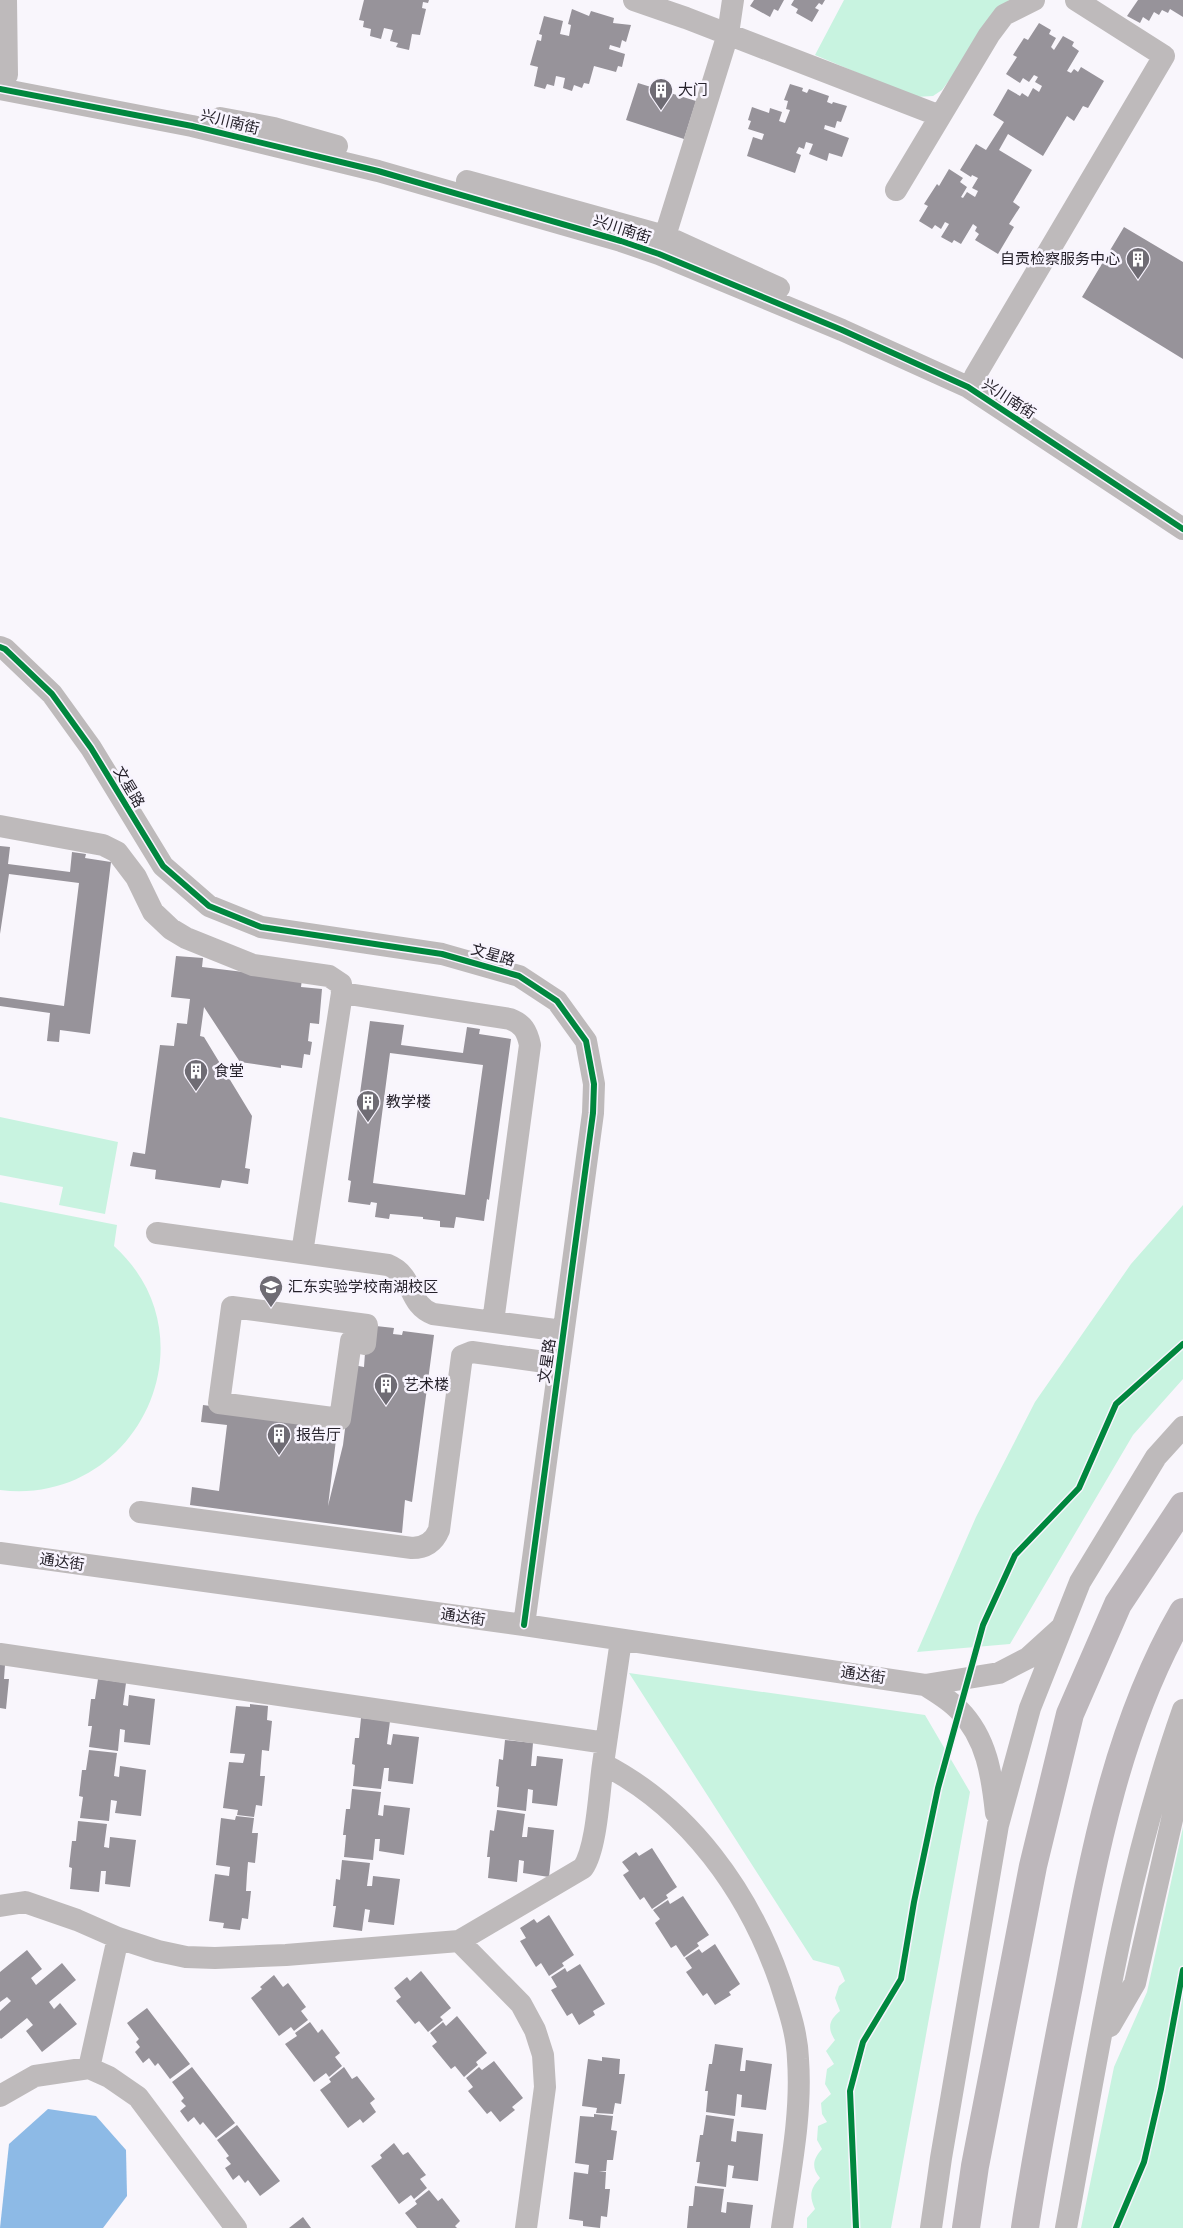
<svg xmlns="http://www.w3.org/2000/svg" width="1183" height="2228" viewBox="0 0 1183 2228" font-family="Poppins,'Noto Sans SC',sans-serif">
<style>
.green{fill:#c8f3e0}
.water{fill:#8dbae6}
.building{fill:#97939a;fill-rule:evenodd}
.lines{fill:none;stroke-linecap:round;stroke-linejoin:round}
.minor{stroke:#bebabb;stroke-width:22}
.highway{stroke:#bdb7bb;stroke-width:28}
.cycleway-casing{stroke:#f8f4fe;stroke-width:9}
.cycleway{stroke:#00873e;stroke-width:6}
.labels{text-anchor:middle;stroke-width:5;stroke-linejoin:round;paint-order:stroke}
.poi-label{font-size:15px;fill:#25212a;stroke:#f8f4fe;text-anchor:start}
.street-label{font-size:15px;fill:#25212a;stroke:#f8f4fe}
</style>
<rect width="100%" height="100%" fill="#f9f6fc"/>
<path class="green" d="M844,0H1009L942,90L933,96L915,97L815,55Z
M0,1117L118,1142L105,1214L59,1205L63,1187L0,1175Z
M0,1202L117,1225L114,1246C217,1339 136,1507 0,1490Z
M1183,1205V1379L1133,1435L1010,1644L917,1652L976,1517L1035,1402L1131,1264Z
M629,1673L925,1715L970,1792L891,2228H807V2218L815,2209C809,2196 810,2189 820,2178C811,2167 813,2159 822,2149L817,2140L818,2126L827,2122L822,2114L821,2103L831,2094L825,2084L827,2069L834,2064L826,2051L835,2040C827,2028 829,2020 840,2011L835,1998L839,1986L845,1981L839,1967L813,1960Z
M1183,1827V2228H1081L1114,2067L1147,1992Z"/>
<path class="water" d="M48,2109L96,2116L126,2150L127,2196L103,2228H0L9,2144Z"/>
<path class="building" d="M364,0H429L428,3L423,2L422,8L426,9L420,35L412,34L409,50L396,47L398,43L390,41L393,30L384,28L381,39L370,36L371,29L363,27L364,21L359,20Z
M754,0H784L778,11L774,9L770,17L750,6Z
M794,0H825L822,5L819,3L815,8L819,10L812,22L796,13L798,9L791,5Z
M1138,0H1183V17L1170,9L1168,13L1162,10L1159,15L1154,12L1149,21L1143,17L1140,23L1127,16Z
M572,9L589,16L591,11L614,18L613,23L631,25L626,42L622,40L620,48L610,45L609,49L625,54L622,67L618,66L616,72L594,66L589,84L584,83L582,88L574,85L572,91L563,88L565,78L556,76L554,86L547,84L545,89L534,86L538,67L530,65L537,40L541,41L542,35L539,34L544,16L563,21L560,34L569,36L571,25L568,24Z
M1039,23L1051,30L1049,34L1056,38L1051,47L1054,50L1063,36L1074,42L1072,46L1079,51L1067,71L1071,73L1074,69L1078,72L1081,67L1104,81L1088,108L1083,106L1074,121L1067,116L1043,156L1008,134L999,150L1032,170L1013,202L1020,207L1009,224L1014,227L998,254L975,240L979,234L975,231L977,227L973,224L961,244L954,240L952,243L941,237L949,224L945,222L941,229L935,225L932,229L919,221L928,206L924,204L937,184L939,186L949,169L963,178L960,182L967,187L961,197L963,198L967,192L975,197L978,191L972,188L978,178L972,175L971,177L960,170L976,144L986,150L1004,122L993,115L1008,89L1020,96L1022,93L1028,97L1033,88L1039,92L1042,86L1035,82L1038,77L1034,75L1029,82L1023,78L1020,83L1006,74L1017,57L1013,55L1024,38L1028,40Z
M638,83L696,101L684,139L626,120Z
M790,84L803,88L802,91L807,93L809,89L829,96L827,102L832,104L833,102L847,106L841,122L837,121L835,128L825,125L824,129L849,138L842,157L829,153L827,161L809,154L813,144L806,142L804,149L799,147L796,153L801,155L795,173L747,156L753,137L762,140L764,134L748,129L751,121L748,120L752,107L769,113L770,108L782,112L779,121L785,123L790,110L786,109L788,101L784,100Z
M1124,227L1183,262V359L1082,297Z
M0,846L10,847L8,864L70,872L72,852L86,854L85,858L111,862L90,1034L60,1030L59,1042L47,1041L50,1013L0,1006V997L64,1006L79,883L9,874L0,934Z
M176,956L203,958L202,967L302,979L301,987L322,989L319,1024L310,1023L308,1041L312,1042L310,1055L304,1054L302,1068L281,1065V1068L240,1062L204,1007L200,1036L204,1037L252,1116L245,1168L250,1169L248,1184L222,1180L220,1188L155,1179L156,1170L130,1166L133,1152L145,1154L160,1045L174,1046L177,1023L187,1024L190,999L171,997Z
M370,1021L404,1025L401,1045L463,1053L467,1027L480,1029L479,1034L511,1039L489,1200L487,1199L484,1221L456,1217L454,1228L440,1227V1221L423,1219V1217L390,1214L389,1219L375,1217L377,1203L371,1202L370,1205L348,1202L351,1181L348,1180ZM390,1053L483,1065L465,1195L373,1183Z
M367,1325L394,1328L393,1334L402,1335L403,1331L434,1335L412,1502L405,1500L402,1533L190,1505L192,1487L219,1491L227,1425L201,1422L203,1405L338,1423L328,1506L343,1445L353,1365L364,1367Z
M0,1664L5,1665L4,1679H9L6,1709L0,1708Z
M98,1679L126,1683L123,1705L128,1706L129,1695L155,1699L150,1745L124,1742L125,1730L120,1729L118,1751L89,1747L92,1726H88L91,1699H95Z
M250,1704L268,1706L267,1720L272,1721L269,1751L262,1750L260,1776H265L262,1806L256,1805L254,1817L237,1815L238,1810L223,1808L229,1762L243,1763L244,1759L245,1754L230,1753L236,1706L250,1707Z
M361,1718L390,1721L387,1744L391,1745L393,1734L419,1737L413,1784L388,1781L389,1768H384L381,1789L353,1786L355,1765L352,1764L355,1738H359Z
M505,1740L533,1743L531,1766H536L537,1756L563,1759L557,1806L532,1803L533,1790L528,1789L526,1811L497,1807L499,1787L496,1786L499,1759L503,1760Z
M89,1750L117,1753L114,1776L119,1777L120,1766L146,1770L141,1816L115,1813L117,1801L111,1800L109,1821L80,1818L83,1797L79,1796L82,1770H86Z
M352,1789L381,1792L378,1815L383,1816L384,1805L410,1808L404,1855L379,1851L380,1839H375L373,1860L344,1857L346,1835H343L346,1809H350Z
M497,1810L525,1814L522,1837H527L528,1827L554,1830L549,1877L523,1873L524,1861L519,1860L517,1882L488,1878L490,1857H487L490,1830L494,1831Z
M236,1816L254,1818L252,1833H258L255,1863L248,1862L247,1874L246,1891H251L248,1919L242,1918L240,1930L223,1928L224,1923L209,1921L215,1874L229,1876L230,1867L216,1865L221,1818L235,1820Z
M78,1821L107,1824L104,1847L109,1848L110,1837L136,1840L130,1887L105,1884L106,1871H101L99,1892L70,1889L72,1868L69,1867L72,1841H76Z
M652,1848L677,1887L666,1895L668,1898L652,1909L644,1897L640,1900L623,1875L629,1871L622,1862L636,1852L639,1856Z
M342,1860L370,1863L367,1886H372L373,1876L400,1879L394,1925L368,1922L370,1910L365,1909L362,1931L333,1927L336,1906H333L336,1879L340,1880Z
M683,1896L709,1935L697,1943L699,1946L684,1957L676,1945L671,1948L655,1923L660,1919L653,1910L668,1900L670,1904Z
M549,1915L574,1955L562,1963L564,1966L549,1976L541,1963L536,1967L520,1941L526,1938L520,1928L534,1919L537,1923Z
M715,1944L740,1984L729,1992L731,1995L715,2005L707,1993L703,1996L686,1972L692,1968L685,1958L699,1949L702,1953Z
M27,1950L42,1969L31,1978L36,1985L62,1963L76,1980L49,2002L54,2009L60,2003L77,2024L42,2052L26,2031L33,2025L27,2018L1,2039L0,2038V2011L11,2001L7,1997L0,2002V1972Z
M580,1964L605,2004L593,2011L595,2015L579,2025L572,2013L567,2016L551,1990L557,1987L551,1977L565,1968L567,1972Z
M421,1971L451,2008L440,2017L443,2020L428,2032L419,2021L415,2024L396,2001L401,1997L394,1988L407,1977L410,1981Z
M274,1975L283,1987L288,1983L306,2007L301,2011L308,2020L294,2031L291,2027L279,2036L251,1998L262,1989L260,1987Z
M147,2008L190,2064L170,2079L158,2063L155,2066L149,2058L143,2063L135,2052L140,2047L136,2042L139,2039L127,2023Z
M457,2016L487,2053L476,2062L478,2065L464,2077L455,2066L451,2069L432,2046L437,2042L430,2033L443,2022L446,2026Z
M310,2022L318,2033L322,2029L340,2053L335,2057L342,2066L329,2077L326,2073L314,2082L285,2044L297,2036L295,2033Z
M715,2044L743,2048L740,2071H745L746,2060L772,2064L766,2110L741,2107L742,2095L737,2094L735,2116L706,2112L708,2091H705L709,2064H712Z
M602,2057L620,2059L619,2074H625L621,2104L615,2103L613,2114L596,2113L597,2108L582,2106L588,2059L602,2061Z
M494,2061L523,2098L512,2107L515,2110L500,2122L491,2111L487,2114L468,2091L473,2087L466,2078L479,2067L482,2070Z
M192,2067L235,2123L216,2138L203,2122L200,2125L194,2117L188,2122L180,2111L186,2106L181,2101L184,2098L172,2082Z
M344,2067L352,2079L357,2076L375,2099L370,2103L376,2112L363,2123L360,2119L348,2128L320,2090L331,2082L329,2079Z
M594,2114L613,2116L611,2130L617,2131L613,2160H607L606,2171H599L606,2172L605,2189H610L607,2217L601,2216L600,2228L583,2226V2221L569,2219L574,2172L588,2174L589,2165L575,2163L580,2116L594,2117Z
M706,2115L734,2119L731,2141L736,2142L737,2131L763,2134L758,2181L732,2178L734,2166L728,2165L726,2187L697,2183L700,2162H696L700,2135H703Z
M237,2125L280,2181L260,2196L248,2180L245,2183L239,2175L233,2180L225,2168L231,2164L226,2158L229,2156L217,2140Z
M394,2143L403,2155L408,2152L426,2175L420,2179L427,2188L414,2199L411,2195L399,2204L371,2166L382,2158L380,2155Z
M695,2186L724,2189L721,2212L726,2213L727,2202L753,2205L750,2228H687L689,2206H693Z
M429,2190L438,2201L442,2198L460,2221L455,2226L457,2228H417L405,2213L417,2204L415,2201Z
M303,2217L311,2228H289Z"/>
<g class="lines">
<path class="minor" d="M6,0L7,75
M634,0L686,18L940,116
M0,89L192,126L378,171L621,241L659,254L842,330L968,387L1183,529
M220,118L274,128L337,146
M467,181L665,236L779,288
M896,190L989,35L1004,15L1034,0
M665,236L728,34L733,0
M975,376L1164,56L1076,0
M0,647L5,649L52,694L91,748L163,866L209,906L261,927L442,954L519,976L557,1001L586,1041L594,1084L593,1113L524,1625
M0,826L103,845L117,852L136,877L153,912L171,929L186,938L253,965L329,976L341,984L342,993L302,1253
M342,993L510,1019C523,1024 527,1031 530,1045L493,1322
M157,1233L388,1265C415,1276 407,1304 433,1314L563,1331
M232,1307L367,1325L365,1344L351,1341L340,1419L219,1403Z
M140,1512L412,1548C425,1548 434,1542 439,1530L462,1356L472,1352L559,1364
M0,1553L524,1625L925,1685
M621,1640L603,1764C689,1808 749,1892 780,1982C788,2007 797,2032 798,2059C802,2115 790,2172 782,2228
M0,1654L606,1743
M996,1813C992,1776 987,1738 959,1710C950,1700 936,1692 925,1685L999,1673L1028,1658L1060,1629
M0,1906L25,1902L77,1920L118,1938L158,1951L186,1957L215,1958L286,1955L459,1941L583,1868C597,1848 599,1791 603,1764
M459,1941L521,2004L535,2030L543,2055L545,2087L526,2228
M1110,2026L1135,1983L1176,1802L1183,1750
M89,2068L118,1938
M0,2096L35,2076L89,2068L109,2077L138,2097L236,2228
M931,2228L941,2158L998,1825L1030,1708L1080,1582L1156,1457L1183,1427
M1066,2228C1098,2054 1124,1877 1183,1710"/>
<path class="highway" d="M966,2228L975,2166L1033,1866L1070,1714L1118,1604L1183,1506
M1025,2228C1037,2147 1053,2067 1069,1986C1093,1858 1117,1726 1183,1612"/>
<g class="cycleway-casing">
<path id="cycleway" d="M0,89L192,126L378,171L621,241L659,254L842,330L968,387L1183,529
M0,647L5,649L52,694L91,748L163,866L209,906L261,927L442,954L519,976L557,1001L586,1041L594,1084L593,1113L524,1625
M856,2228L850,2091L863,2042L901,1979L914,1902L938,1788L983,1625L1015,1555L1079,1488L1116,1404L1183,1344
M1116,2228L1144,2162L1161,2089L1183,1970"/>
</g>
<use href="#cycleway" class="cycleway"/>
</g>
<defs>
<g id="building-pin" transform="scale(1.25)"><path d="M0 17L-7.5 6A9.5 9.5 0 1 1 7.5 6Z" fill="#6f6c74" stroke="#f8f4fe"/><path d="M-4-6H4V6H1V3H-1V6H-4ZM-2.5-4.3h1.7v1.8h-1.7ZM.8-4.3h1.7v1.8H.8ZM-2.5-1h1.7V.8h-1.7ZM.8-1h1.7V.8H.8Z" fill="#fff"/></g>
<g id="school-pin" transform="scale(1.25)"><path d="M0 17L-7.5 6A9.5 9.5 0 1 1 7.5 6Z" fill="#6f6c74" stroke="#f8f4fe"/><path d="M0-5L7-2L0 1L-7-2ZM-4 1L0 2.5L4 1V4Q0 6-4 4Z" fill="#fff"/></g>
</defs>
<g fill-rule="evenodd">
<use href="#building-pin" x="661" y="90"/>
<use href="#building-pin" x="1138" y="259"/>
<use href="#building-pin" x="196" y="1071"/>
<use href="#building-pin" x="368" y="1102"/>
<use href="#school-pin" x="271" y="1287"/>
<use href="#building-pin" x="386" y="1385"/>
<use href="#building-pin" x="279" y="1435"/>
</g>
<g class="labels">
<g class="poi-label">
<text x="678" y="95">大门</text>
<text x="1120" y="264" text-anchor="end">自贡检察服务中心</text>
<text x="214" y="1076">食堂</text>
<text x="386" y="1107">教学楼</text>
<text x="288" y="1292">汇东实验学校南湖校区</text>
<text x="404" y="1390">艺术楼</text>
<text x="296" y="1440">报告厅</text>
</g>
<g class="street-label">
<text transform="translate(230 122) rotate(14)" y="5">兴川南街</text>
<text transform="translate(622 229) rotate(18)" y="5">兴川南街</text>
<text transform="translate(1009 399) rotate(33)" y="5">兴川南街</text>
<text transform="translate(129 787) rotate(59)" y="5">文星路</text>
<text transform="translate(493 955) rotate(16)" y="5">文星路</text>
<text transform="translate(547 1361) rotate(-82)" y="5">文星路</text>
<text transform="translate(62 1562) rotate(8)" y="5">通达街</text>
<text transform="translate(463 1617) rotate(8)" y="5">通达街</text>
<text transform="translate(863 1675) rotate(8)" y="5">通达街</text>
</g>
</g>
</svg>
